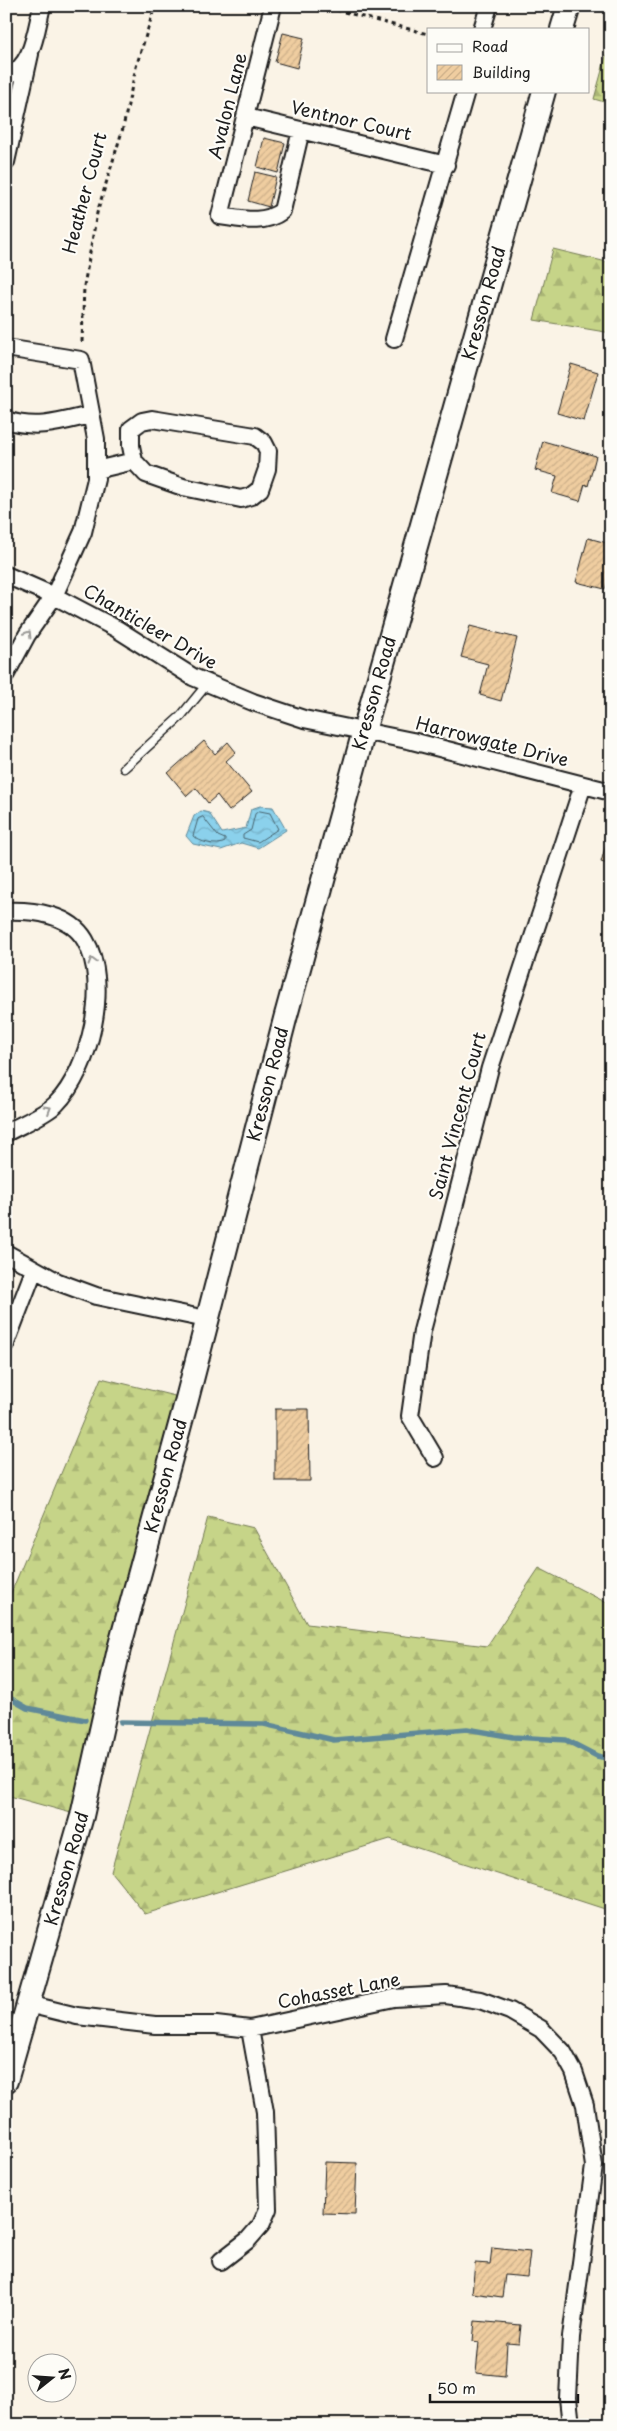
<svg xmlns="http://www.w3.org/2000/svg" width="617" height="2431" viewBox="0 0 617 2431" font-family="'Playpen Sans',sans-serif">
<style>
.forest{fill:url(#forest-firs);stroke:#717852}
.water{fill:url(#water-waves);stroke:#5f8999}
.lines{fill:none;stroke-linecap:round;stroke-linejoin:round}
.shore{stroke:#48646f;stroke-width:1}
.stream{stroke:#5f8999;stroke-width:5.5}
.building{fill:url(#building-hatch);stroke:#1c1c1c}
.lane-casing{stroke:#1c1c1c;stroke-width:11}
.street-casing{stroke:#1c1c1c;stroke-width:20}
.secondary-casing{stroke:#1c1c1c;stroke-width:26}
.path{stroke:#1c1c1c;stroke-width:3;stroke-dasharray:4 4;stroke-linecap:butt}
.lane{stroke:#fdfcf7;stroke-width:8}
.street{stroke:#fdfcf7;stroke-width:16}
.secondary{stroke:#fdfcf7;stroke-width:22}
.oneway{stroke:#989794}
.labels{text-anchor:middle;stroke-width:4.5;stroke-linejoin:round;paint-order:stroke}
.street-label{font-size:18px;fill:#1c1c1c;stroke:#fdfcf7}
</style>
<defs>
<pattern id="forest-firs" width="22" height="20" patternUnits="userSpaceOnUse" patternTransform="scale(1.25)"><rect width="22" height="20" fill="#c6d488"/><path d="M5 1l3.5 6h-7zM16 11l3.5 6h-7z" fill="#aab575"/></pattern>
<pattern id="water-waves" width="16" height="10" patternUnits="userSpaceOnUse" patternTransform="scale(1.25)"><rect width="16" height="10" fill="#8bd1ec"/><path d="M0 5q4-4 8 0t8 0" fill="none" stroke="#77b3ca"/></pattern>
<pattern id="building-hatch" width="6" height="6" patternUnits="userSpaceOnUse" patternTransform="scale(1.25)"><rect width="6" height="6" fill="#efcda0"/><path d="M-1 1l2-2M0 6l6-6M5 7l2-2" fill="none" stroke="#ccaf89"/></pattern>
</defs>
<rect width="100%" height="100%" fill="#faf3e6"/>
<filter id="ink" filterUnits="userSpaceOnUse"><feTurbulence type="fractalNoise" baseFrequency=".02" numOctaves="2"/><feDisplacementMap in="SourceGraphic" scale="10" xChannelSelector="R" yChannelSelector="G"/><feConvolveMatrix kernelMatrix="1 2 1 2 8 2 1 2 1" color-interpolation-filters="sRGB"/></filter>
<g filter="url(#ink)">
<path class="forest" d="M611,38V104L594,99Z
M553,249L611,263V333L534,320Z
M101,1378L187,1399L82,1816L6,1795V1605Z
M208,1517L254,1528L307,1624L487,1646L539,1568L611,1605V1911L390,1839L145,1914L111,1872Z"/>
<path class="water" d="M260,806L273,807L286,830L258,848L241,843L221,850L193,844L186,836L194,816L201,811L209,813L222,833L246,828L251,809Z"/>
<g class="lines">
<path class="shore" d="M260,811L270,813L278,829L258,842L243,838V835L251,830L255,814Z
M203,817L218,836L225,839V842C217,847 199,842 193,836L198,819Z"/>
<path class="stream" d="M6,1696L27,1708L85,1720
M121,1722L264,1724L334,1740L467,1729L513,1737L566,1740L597,1756L611,1759"/>
</g>
<path class="building" d="M283,33L304,38L297,68L275,62Z
M264,138L285,143L278,173L257,167Z
M255,172L276,177L269,207L248,201Z
M571,364L598,372L584,421L557,413Z
M543,441L596,456L588,486L585,484L580,501L552,493L557,476L535,470Z
M588,538L611,544V568L605,589L576,582Z
M470,626L517,638L501,701L480,695L488,664L461,657Z
M204,741L215,754L228,742L236,752L226,761L252,792L229,811L217,795L208,803L196,788L187,796L168,773Z
M608,838L611,839V865L601,862Z
M275,1409H309L310,1481H275Z
M325,2162L357,2163L355,2214L323,2213Z
M492,2248L530,2252L527,2277L505,2275L502,2297L472,2293L475,2263L490,2264Z
M475,2321L521,2325L519,2344L507,2343L505,2376L476,2373L479,2342L473,2341Z"/>
<g class="lines">
<g class="lane-casing">
<path id="lane" d="M124,768L181,716L208,683"/>
</g>
<g class="street-casing">
<path id="street" d="M273,6L220,216C242,219 263,225 282,211L301,130
M482,29L489,6
M6,76C33,69 36,29 42,6
M246,117L446,165
M6,162L30,54
M394,339L466,91
M6,348L81,360L96,439V479L83,532L54,596L27,635L6,674
M152,419L255,436L264,443L268,451L267,469L260,489L251,496L241,499L183,487L146,474L134,461L131,446V429L142,421Z
M6,420C37,430 60,422 90,415
M96,470L134,461
M6,575L54,596L117,629L193,677L253,702L304,719L412,741L611,792
M6,911C33,910 70,914 85,940C111,983 90,1070 56,1104C45,1115 20,1125 6,1133
M6,1253L58,1282L96,1296L206,1319
M6,1343L34,1270
M435,1458L410,1416L422,1331L490,1068L583,785
M28,2004L77,2016L155,2025H216L250,2029L394,1998L446,1995L480,2000L510,2011L541,2029L563,2052L574,2072L585,2105L594,2166L571,2337L568,2398L571,2425
M221,2261L248,2240L261,2225L268,2209L265,2112L250,2029"/>
</g>
<g class="secondary-casing">
<g id="secondary">
<path d="M562,29L569,6"/>
<path id="s1" d="M6,2081L82,1816L119,1649L187,1399L285,1019L364,731L544,91"/>
</g>
</g>
<path class="path" d="M321,6L428,34
M82,342L84,286L97,213L123,128L136,67L155,6"/>
<use href="#lane" class="lane"/>
<use href="#street" class="street"/>
<use href="#secondary" class="secondary"/>
</g>
<defs><path id="oneway-chevron" d="M-2-3.5L2.5 0L-2 3.5" fill="none" stroke-width="1.6" stroke-linecap="round" stroke-linejoin="round" transform="scale(1.25)"/></defs>
<g class="oneway">
<use href="#oneway-chevron" transform="translate(28 634) rotate(-58)"/>
<use href="#oneway-chevron" transform="translate(92 961) rotate(-106)"/>
<use href="#oneway-chevron" transform="translate(48 1109) rotate(-31)"/>
</g>
</g>
<g class="labels">
<g class="street-label">
<text transform="translate(228 106) rotate(-76)" y="6">Avalon Lane</text>
<text transform="translate(351 121) rotate(13)" y="6">Ventnor Court</text>
<text transform="translate(85 193) rotate(-75)" y="6">Heather Court</text>
<text dy="6" stroke="none"><textPath href="#s1" startOffset="1841">Kresson Road</textPath></text>
<text transform="translate(150 627) rotate(30)" y="6">Chanticleer Drive</text>
<text dy="6" stroke="none"><textPath href="#s1" startOffset="1436">Kresson Road</textPath></text>
<text transform="translate(492 742) rotate(14)" y="6">Harrowgate Drive</text>
<text dy="6" stroke="none"><textPath href="#s1" startOffset="1031">Kresson Road</textPath></text>
<text transform="translate(458 1116) rotate(-75)" y="6">Saint Vincent Court</text>
<text dy="6" stroke="none"><textPath href="#s1" startOffset="626">Kresson Road</textPath></text>
<text dy="6" stroke="none"><textPath href="#s1" startOffset="221">Kresson Road</textPath></text>
<text transform="translate(339 1991) rotate(-11)" y="6">Cohasset Lane</text>
</g>
</g>
<rect width="617" height="2431" fill="none" stroke="#fdfcf7" stroke-width="25"/>
<rect x="12" y="12" width="592" height="2406" fill="none" stroke="#1c1c1c" stroke-width="2" filter="url(#ink)"/>
<rect x="427" y="28" width="162" height="65" fill="#fdfcf7" stroke="#a3a29f"/>
<rect x="437" y="44" width="25" height="8" fill="#fdfcf7" stroke="#a3a29f"/>
<text x="472" y="52" font-size="15" fill="#1c1c1c">Road</text>
<rect x="437" y="65" width="25" height="15" fill="url(#building-hatch)" stroke="#a3a29f"/>
<text x="472" y="78" font-size="15" fill="#1c1c1c">Building</text>
<g transform="translate(52 2378) rotate(73)"><circle r="24" fill="#fdfcf7" stroke="#a3a29f"/>
<path d="M0-4L9 19L0 12L-9 19Z" fill="#1c1c1c"/>
<text y="-8" font-size="14" font-weight="bold" text-anchor="middle" fill="#1c1c1c">N</text>
</g>
<path d="M430 2394v8h148v-8" fill="none" stroke="#1c1c1c" stroke-width="2.5"/>
<text x="437" y="2394" font-size="15" fill="#1c1c1c" stroke="#fdfcf7" stroke-width="4" paint-order="stroke">50 m</text>
</svg>
